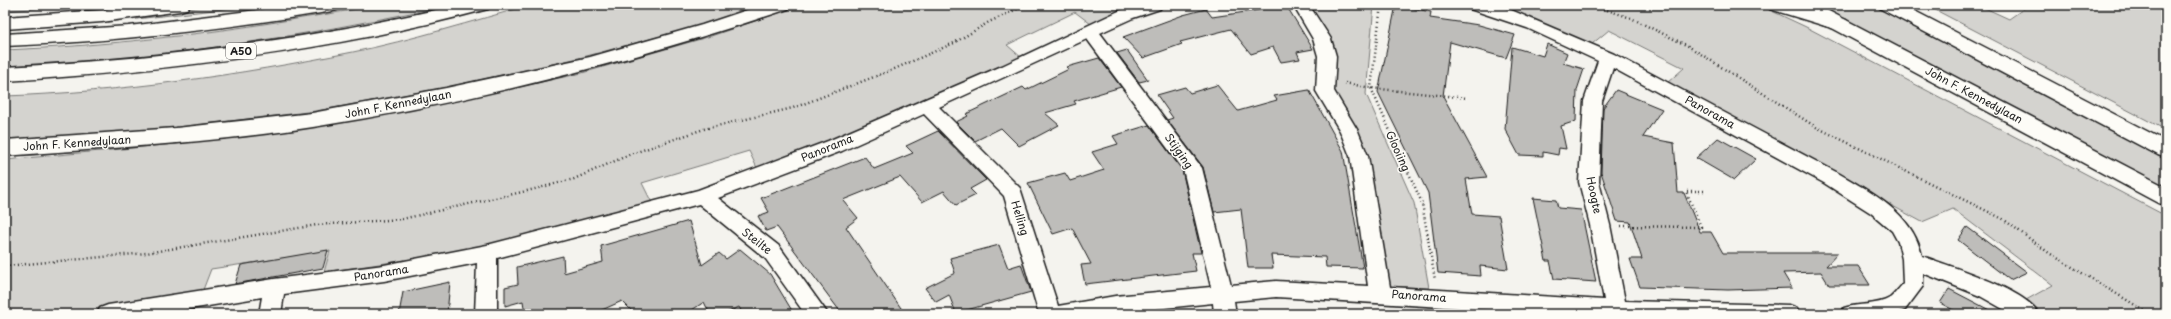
<svg xmlns="http://www.w3.org/2000/svg" width="2171" height="319" viewBox="0 0 2171 319" font-family="'Playpen Sans',sans-serif">
<style>
.green{fill:#d4d3cf;stroke:#787876}
.building{fill:#bebdba;stroke:#1c1c1c}
.lines{fill:none;stroke-linecap:round;stroke-linejoin:round}
.minor-casing{stroke:#1c1c1c;stroke-width:3}
.trunk-casing{stroke:#1c1c1c;stroke-width:3}
.motorway-casing{stroke:#1c1c1c;stroke-width:3}
.path{stroke:#1c1c1c;stroke-width:2.5;stroke-dasharray:1 3;stroke-linecap:butt}
.minor{fill:#fdfcf7;fill-rule:evenodd}
.trunk{fill:#fdfcf7;fill-rule:evenodd}
.motorway{fill:#fdfcf7;fill-rule:evenodd}
.labels{text-anchor:middle;stroke-width:3;stroke-linejoin:round;paint-order:stroke}
.shield{fill:#fdfcf7;stroke:#605f5e;stroke-width:1}
.shield-label{font-size:10px;font-weight:bold;fill:#1c1c1c}
.street-label{font-size:11px;fill:#1c1c1c;stroke:#fdfcf7}
</style>
<rect width="100%" height="100%" fill="#f4f3ee"/>
<filter id="ink" filterUnits="userSpaceOnUse"><feTurbulence type="fractalNoise" baseFrequency=".025" numOctaves="2"/><feDisplacementMap in="SourceGraphic" scale="8" xChannelSelector="R" yChannelSelector="G"/><feConvolveMatrix kernelMatrix="1 2 1 2 8 2 1 2 1" color-interpolation-filters="sRGB"/></filter>
<g filter="url(#ink)">
<path class="green" d="M5,5H84L5,11Z
M208,5H258L136,19Z
M376,5H448C302,37 154,60 5,67V50C99,46 191,36 283,21C314,16 345,12 376,5Z
M531,5H759L706,24L583,57L448,87L316,111L180,127L5,141V96C122,92 238,75 353,52C412,40 472,21 531,5Z
M802,5H1135L1091,24L1075,12L1007,45L1022,58L867,127L757,168L749,151L642,183L652,203L462,252L324,272L330,251L211,269L201,295L72,314H5V160L175,144L313,127L446,103L582,73L711,36Z
M1308,5H1374L1366,94L1414,203L1429,288L1387,286L1368,155L1332,90Z
M1488,5H1759L1806,27L2166,216V314H2044L2026,300L2053,285L1953,209L1922,222L1667,83L1684,68L1609,30L1592,44L1530,18Z
M1813,5H1873L1914,26L2166,160V190Z
M1926,5H1989L1985,8L2009,19L2029,5H2166V130Z"/>
<path class="building" d="M1256,5H1286L1313,49L1297,52L1300,59L1281,62L1273,47L1251,54L1231,29L1180,42L1182,44L1143,58L1123,37L1183,15L1206,9L1212,17L1259,10Z
M1396,5L1431,12L1430,18L1479,25L1515,35L1506,58L1450,42L1443,96L1487,177L1466,179L1472,214L1499,216L1508,269L1480,266L1481,276L1438,273L1428,193L1378,92Z
M1547,44L1567,53L1563,63L1584,69L1577,90L1576,121L1561,126L1566,149L1559,148L1558,155L1543,152V156L1519,155L1505,129L1512,47L1543,56Z
M1127,50L1148,80L1139,82L1117,53Z
M1099,58L1121,87L1074,101L1076,104L1045,113L1059,125L1019,146L1001,128L975,141L956,122L968,116L966,114L1023,87L1026,90L1069,69L1067,67Z
M1217,85L1238,111L1277,100L1274,96L1309,90L1343,151L1363,268L1326,267L1325,257L1271,255L1273,268H1248L1241,209L1214,212L1203,167L1167,120L1173,118L1157,95L1185,87L1190,93Z
M1616,90L1662,109L1643,137L1674,143L1678,193H1684L1700,232H1711L1723,253H1838L1826,266H1858L1870,285H1829L1821,272L1783,273L1792,288L1728,290L1640,287L1630,259H1642L1630,222L1617,221L1601,172L1603,108Z
M1149,125L1182,170L1201,253H1192L1196,271L1085,284L1081,265L1091,264L1072,228L1053,234L1028,183L1065,173L1070,181L1104,170L1092,152L1118,144L1113,136Z
M938,131L986,180L970,189L976,195L956,205L944,191L922,202L900,177L843,200L858,218L846,227L905,314H842L777,227L766,231L758,216L769,212L761,198L865,157L874,169L913,153L906,146Z
M1718,138L1756,159L1734,180L1696,158Z
M1533,198L1556,200L1558,208L1581,210L1596,282L1554,279L1550,261H1546Z
M689,221L702,265L719,253L726,259L740,249L770,274L794,314H743L739,307L724,314H710L704,302L686,314H635L622,301L593,314H525L523,301L505,306V287L518,284L517,267L563,256L564,273L603,262L601,246Z
M1967,227L2027,272L2010,280L1958,240Z
M999,245L1008,268L1021,264L1031,292L956,313L949,295L936,302L925,288L955,273L950,258Z
M328,250L323,268L235,284L241,265Z
M450,282L447,314H399L403,292Z
M1949,289L1997,314H1961L1940,303Z"/>
<g class="lines">
<g class="minor-casing">
<path id="minor" d="M1137,5H1162L1160,9L1133,18L1100,33L1202,168L1231,285L1276,281L1368,286L1350,156L1340,131L1316,91L1318,56L1313,39L1293,5H1309L1331,39L1336,56L1334,91L1358,131L1368,156L1390,287L1604,300L1590,225L1579,182L1584,101L1598,61L1527,28L1470,9L1468,5H1495L1511,10L1614,54L1838,173C1872,193 1913,213 1922,256C1949,266 2026,289 2039,314H2012L1980,296L1923,273V286L1905,310L1892,314H1841L1844,308C1858,303 1877,306 1890,298C1895,294 1899,288 1903,284L1902,259L1898,242L1892,231L1871,213L1824,183L1613,68L1602,101L1599,182L1610,225L1625,301L1789,305L1797,308L1800,314H1558L1276,297L1234,301L1236,314H1214L1213,303L1106,314H1039L1004,196L924,114L842,151L718,198L779,246L828,314H805L765,258L699,204L497,258V314H475L477,263L384,281L284,294L281,314H259L262,297L160,314H97L100,308L108,305L274,279L384,265L487,245L698,190L828,141L1002,66L1121,10ZM1087,39L1183,169L1211,287L1115,296L1058,306L1020,188L939,107Z"/>
</g>
<g class="trunk-casing">
<path id="trunk" d="M762,5H791L788,9C633,61 474,102 313,127C212,143 107,148 5,156V140L176,128L312,113L446,88L590,57L702,25Z
M1767,5H1798L1846,20L2166,187V205L2158,203L1832,28L1770,9Z
M1878,5H1903L2166,141V158L2158,155L1881,9Z"/>
</g>
<g class="motorway-casing">
<path id="motorway" d="M138,5H190L187,9L180,11L102,22L5,29V17L102,10Z
M296,5H343L340,9L333,11C224,29 115,42 5,46V34L129,26Z
M457,5H491L488,9C331,51 167,71 5,81V67C157,59 309,40 457,5Z
M1792,5H1817L1846,20L1849,24L1846,28C1829,33 1810,17 1795,9Z"/>
</g>
<path class="path" d="M1381,5L1371,88L1422,203L1435,280
M1592,5L1631,18L1688,46L1816,127L2003,219L2049,253L2150,314
M1345,83L1371,88L1467,98
M1621,226L1701,227L1686,191H1706
M5,266L146,253L317,225L402,219L531,190L574,179L631,154L704,129L793,108L892,70L954,43L989,22L1026,5"/>
<use href="#minor" class="minor"/>
<use href="#trunk" class="trunk"/>
<use href="#motorway" class="motorway"/>
</g>
</g>
<g class="labels">
<rect class="shield" x="226" y="43" width="30" height="16" rx="3"/>
<g class="shield-label">
<text x="241" y="55">A50</text>
</g>
<g class="street-label">
<text transform="translate(1974 95) rotate(28)" y="4">John F. Kennedylaan</text>
<text transform="translate(398 104) rotate(-11)" y="4">John F. Kennedylaan</text>
<text transform="translate(1710 112) rotate(29)" y="4">Panorama</text>
<text transform="translate(77 143) rotate(-4)" y="4">John F. Kennedylaan</text>
<text transform="translate(827 148) rotate(-22)" y="4">Panorama</text>
<text transform="translate(1179 151) rotate(55)" y="4">Stijging</text>
<text transform="translate(1398 151) rotate(66)" y="4">Glooiing</text>
<text transform="translate(1594 195) rotate(78)" y="4">Hoogte</text>
<text transform="translate(1020 218) rotate(73)" y="4">Helling</text>
<text transform="translate(757 241) rotate(38)" y="4">Steilte</text>
<text transform="translate(381 273) rotate(-9)" y="4">Panorama</text>
<text transform="translate(1419 296) rotate(4)" y="4">Panorama</text>
</g>
</g>
<rect width="2171" height="319" fill="none" stroke="#fdfcf7" stroke-width="20"/>
<rect x="10" y="10" width="2151" height="299" fill="none" stroke="#1c1c1c" stroke-width="1.5" filter="url(#ink)"/>
</svg>
